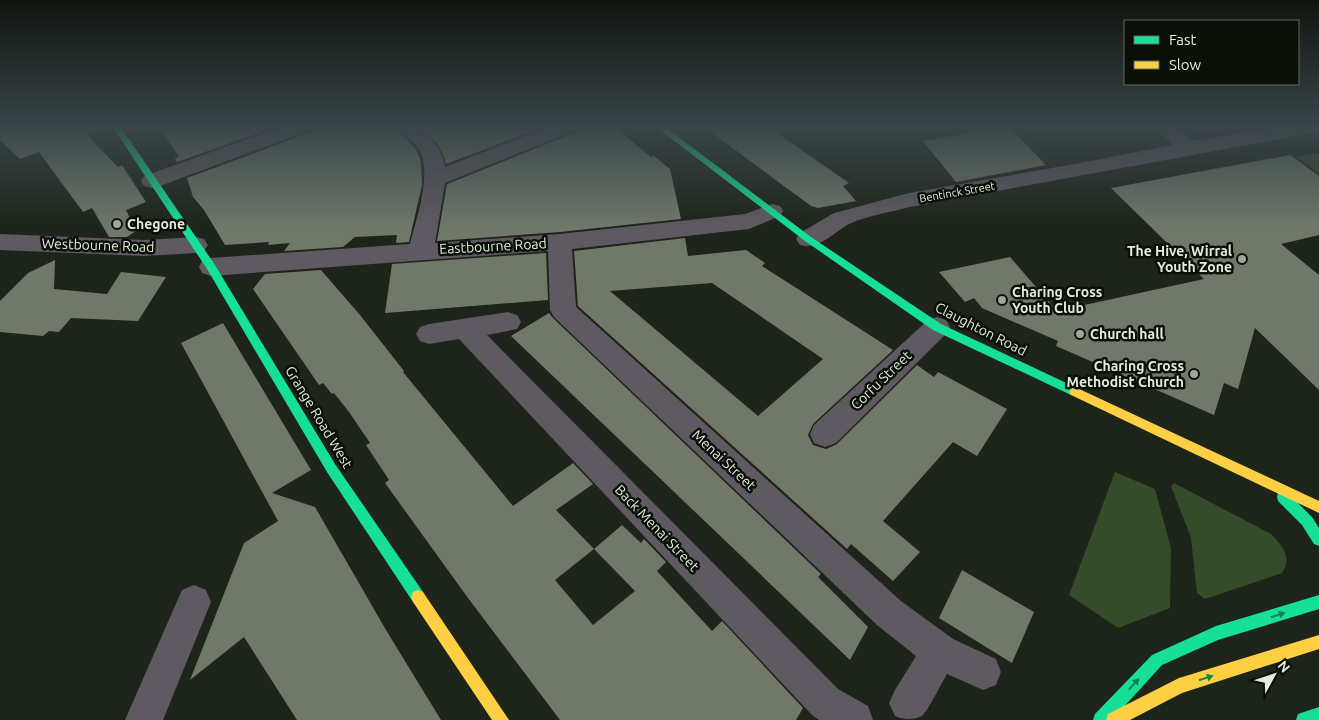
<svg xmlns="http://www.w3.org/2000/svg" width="1319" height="720" viewBox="0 0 1319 720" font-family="Ubuntu,sans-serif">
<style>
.green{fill:#364b29}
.building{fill:#70786a;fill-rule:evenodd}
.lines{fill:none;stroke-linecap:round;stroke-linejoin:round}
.street{fill:#5f5961;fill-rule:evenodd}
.fast{fill:#16e098;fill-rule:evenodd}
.slow{fill:#ffcf43;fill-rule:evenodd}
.oneway{fill:#118257}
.poi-dot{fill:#9ea699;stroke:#0a1007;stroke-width:2}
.labels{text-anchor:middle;stroke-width:5;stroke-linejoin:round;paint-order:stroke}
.far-street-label{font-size:11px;fill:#e3ecde;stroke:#0a1007}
.poi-label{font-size:14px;font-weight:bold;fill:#e3ecde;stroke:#0a1007;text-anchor:start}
.street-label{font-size:14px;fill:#e3ecde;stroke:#0a1007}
</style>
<rect width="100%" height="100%" fill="#1d2419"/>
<path class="green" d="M1319,153V174L1297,157Z
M1115,472L1155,489L1171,548L1170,608L1118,628L1069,595Z
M1174,483L1271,534C1282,545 1293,558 1282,573L1205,599L1197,593L1191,538L1171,486Z"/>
<path class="building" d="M0,126H101L102,128L86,134L118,167L122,165L146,202L126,210L136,231L127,237H109L92,208L83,212L39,152L20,159L0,140Z
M159,126H278L177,162L175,158L179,157Z
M315,126H393L416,149L421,162L422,185L409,242L396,243L397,235L355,237L343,247L284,251L290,243L268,245L269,242L225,245L204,210L193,197L187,178L311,132Z
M420,126H546L446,164L443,154L437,143Z
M581,126H613L651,157L654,156L670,169L681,219L560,232L437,241L447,184L577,132Z
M703,126H767L849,183L843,186L856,201L818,208L811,206Z
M962,126H1008L1046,165L956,182L923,141L969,133Z
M1290,155L1319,176V235L1281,244L1319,275V390L1255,328L1238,389L1224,383L1214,415L1056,346L1058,341L982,308L974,298L965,302L939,272L1010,257L1057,311L1204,279L1111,188Z
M685,238L688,256L746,250L765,263L762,266L893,350L813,424L808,435L813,445L826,449L837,444L917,365L934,377L938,372L1007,409L977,456L953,442L883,521L920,552L893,581L851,544L847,549L578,306L574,251ZM712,283L823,359L758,416L610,291Z
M546,253L548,300L385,313L392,264Z
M55,260L54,289L107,294L121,272L166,277L138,321L71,318L59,332L49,331L43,336L0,332V301L28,273Z
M321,270L360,315L404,371L403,372L513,506L573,463L593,484L556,510L594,549L622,525L641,543L644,539L666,562L657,571L712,631L722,621L803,708L796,720H560L468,598L385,483L389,480L366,445L370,443L349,412L334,393L332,394L323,383L319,385L253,289L265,274ZM594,549L635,591L593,625L555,580Z
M549,313L553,318L821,574L818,577L868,627L850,660L511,336Z
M223,323L311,470L272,493L315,507L386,630L441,720H297L244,637L190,680L244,543L278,521L181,343Z
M962,570L1034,612L1012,663L939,618Z"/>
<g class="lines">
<path class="street" d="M284,126H313L310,130L160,186L152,188L144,186L141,181L144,176Z
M395,126H417C431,137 443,149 445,167L551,126H579L576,130L445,183L435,243L560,234L745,214L772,204L780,206L783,211L780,216L749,229L572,249L576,307L901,601L953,639L996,659L1001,672L996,685L983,690L947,674C941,684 929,709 922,716C914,720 903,720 895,716L889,703L895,690L916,656L877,625L554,317L550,310L548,251L211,276L202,273L199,267L202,261L211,258L410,244C416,219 432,176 420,151C414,141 401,135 395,126Z
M1153,126H1176L1194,141L1283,126H1319V132L910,207C891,212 865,216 849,224C833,233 819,250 800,245L796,239L800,233L834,213L909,193L1075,164L1173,145Z
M0,234L144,240L196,237L204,239L208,245L204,251L196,253L144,256L0,250Z
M508,312L517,315L521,322L517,329L487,335L838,689L868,706L873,720H819L812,715L459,339L429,344L420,341L416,334L420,327L429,324Z
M937,317L946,320L950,327L946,334L836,443L825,447L814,443L810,434L814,425L928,320Z
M194,585L206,590L211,602L163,720H125L182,590Z"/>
<path class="fast" d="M112,126H120L215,265L335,464L423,592L425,597L423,602L418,604L413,602L327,472L207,269Z
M655,126H664L811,237L941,324L1079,389L1081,392L1079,395H1071L933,330L805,241Z
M1283,491L1288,493L1312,517L1319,528V546L1314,544L1302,525L1278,501L1277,497L1278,493Z
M1319,595V609L1218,640L1162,665L1112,720H1093L1095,714L1152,655L1216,626Z
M1319,707V720H1296L1298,714Z"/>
<path class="slow" d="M1075,387L1319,501V513L1071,395L1069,392L1071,389Z
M418,590L423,592L509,720H492L413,602L411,597L413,592Z
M1319,635V649L1182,693L1130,720H1106L1108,714L1179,678Z"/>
</g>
<defs><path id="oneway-solid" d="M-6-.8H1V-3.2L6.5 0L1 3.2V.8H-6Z" transform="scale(1.25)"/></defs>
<g class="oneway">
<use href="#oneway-solid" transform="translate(1278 615) rotate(-17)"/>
<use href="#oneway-solid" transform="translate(1206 678) rotate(-18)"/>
<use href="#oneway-solid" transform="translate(1134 684) rotate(-47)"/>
</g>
<linearGradient id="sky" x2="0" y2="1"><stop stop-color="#10140e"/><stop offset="0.56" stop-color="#3a4549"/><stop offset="1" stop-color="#3a4549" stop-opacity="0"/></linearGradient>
<rect width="1319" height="227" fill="url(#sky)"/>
<g class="poi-dot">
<circle cx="117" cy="224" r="5"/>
<circle cx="1242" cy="259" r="5"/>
<circle cx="1002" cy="300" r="5"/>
<circle cx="1080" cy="334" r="5"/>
<circle cx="1194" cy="374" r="5"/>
</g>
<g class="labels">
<g class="far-street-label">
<text transform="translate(957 192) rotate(-10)" y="4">Bentinck Street</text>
</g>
<g class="poi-label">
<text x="127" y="229">Chegone</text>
<text x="1232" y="256" text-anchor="end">The Hive, Wirral<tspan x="1232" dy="16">Youth Zone</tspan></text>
<text x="1012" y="297">Charing Cross<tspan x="1012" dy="16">Youth Club</tspan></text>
<text x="1090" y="339">Church hall</text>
<text x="1184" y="371" text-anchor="end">Charing Cross<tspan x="1184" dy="16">Methodist Church</tspan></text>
</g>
<g class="street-label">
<text transform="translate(98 245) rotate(2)" y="5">Westbourne Road</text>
<text transform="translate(493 246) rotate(-3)" y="5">Eastbourne Road</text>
<text transform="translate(981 329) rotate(27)" y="5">Claughton Road</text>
<text transform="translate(881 380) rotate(-44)" y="5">Corfu Street</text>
<text transform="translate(319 417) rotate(59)" y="5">Grange Road West</text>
<text transform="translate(724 460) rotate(43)" y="5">Menai Street</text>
<text transform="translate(657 528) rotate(46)" y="5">Back Menai Street</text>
</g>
</g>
<rect x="1124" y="20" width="175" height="65" fill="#0a1007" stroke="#61685d"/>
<rect x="1134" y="36" width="25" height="8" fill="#16e098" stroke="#61685d"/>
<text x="1169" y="45" font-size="15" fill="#e3ecde">Fast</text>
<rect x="1134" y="61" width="25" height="8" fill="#ffcf43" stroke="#61685d"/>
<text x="1169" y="70" font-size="15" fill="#e3ecde">Slow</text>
<g transform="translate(1274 675) rotate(50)" stroke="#0a1007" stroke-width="4" paint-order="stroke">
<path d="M0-4L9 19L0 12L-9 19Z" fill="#e3ecde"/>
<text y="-8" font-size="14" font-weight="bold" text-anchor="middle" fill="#e3ecde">N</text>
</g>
</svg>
